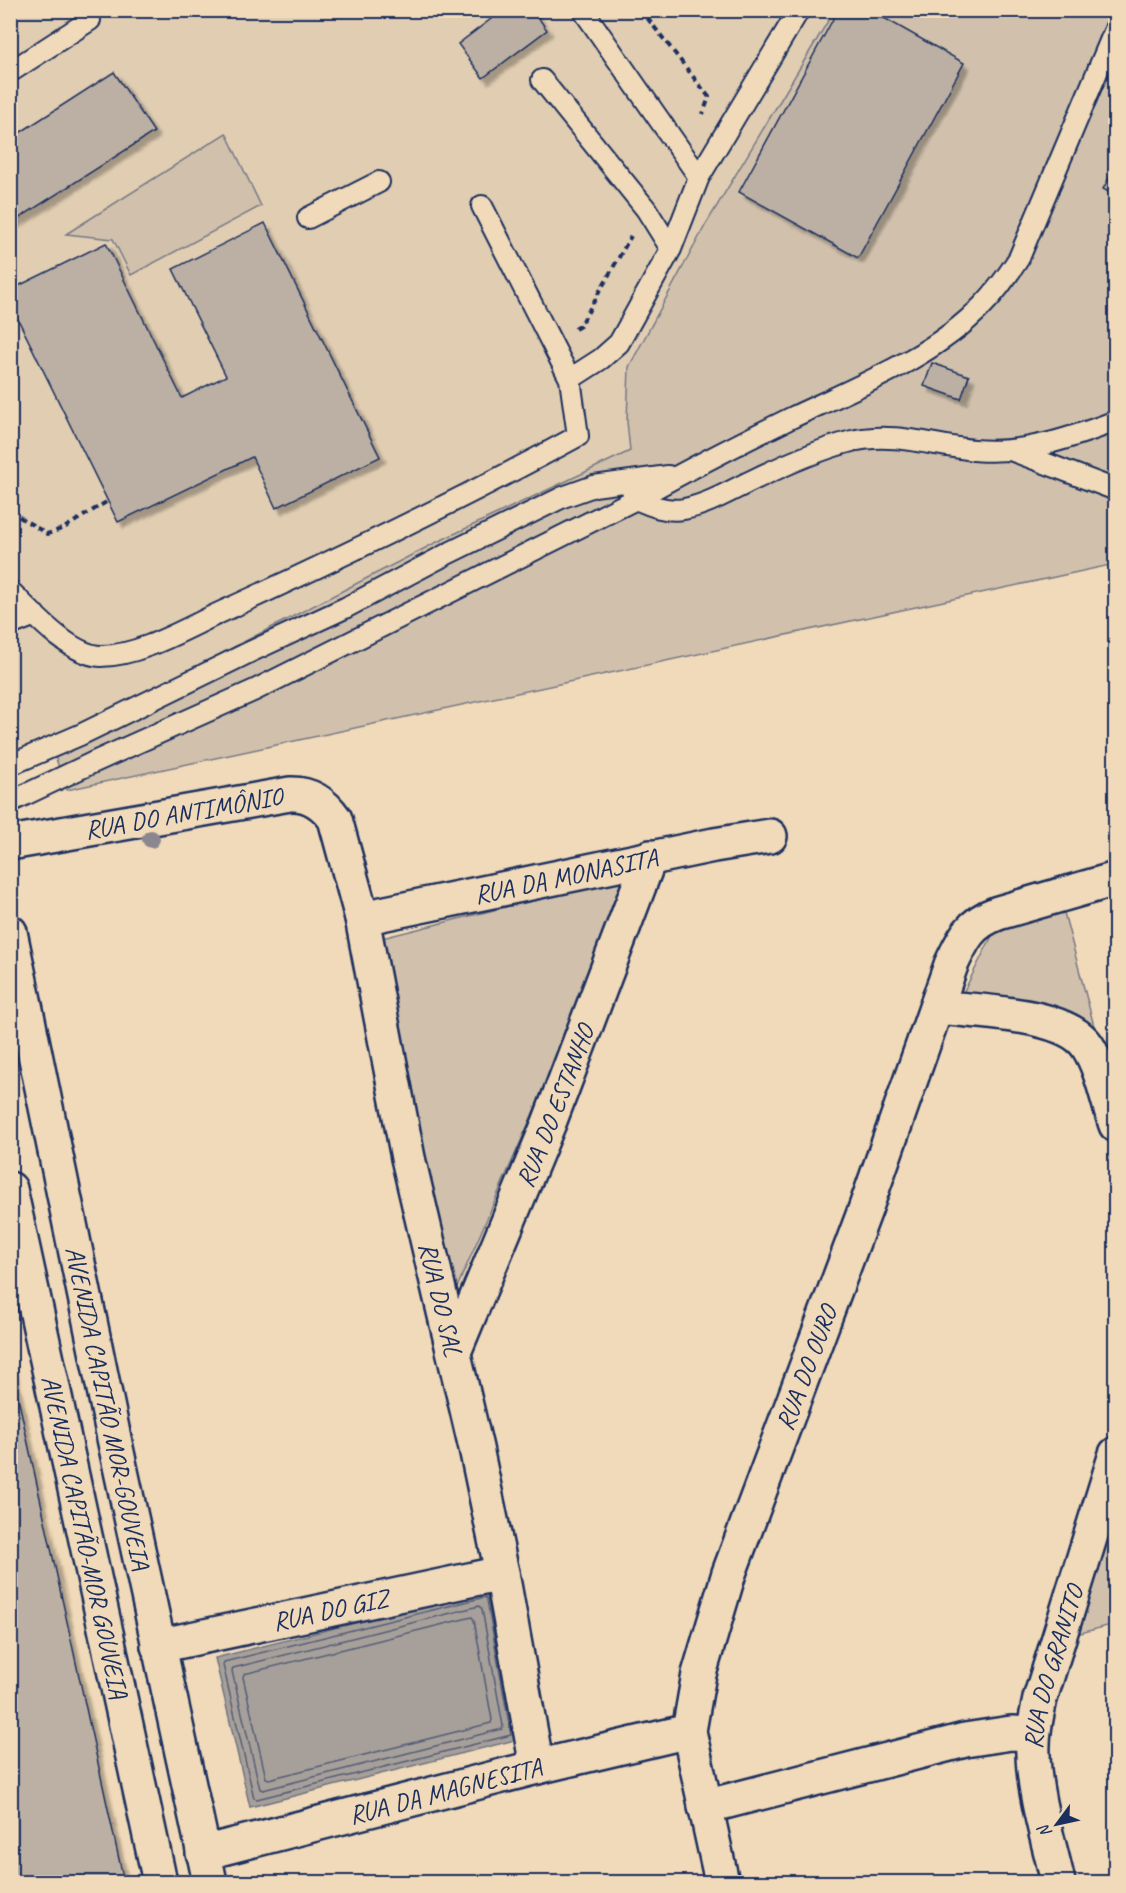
<svg xmlns="http://www.w3.org/2000/svg" width="1126" height="1893" viewBox="0 0 1126 1893" font-family="Caveat,sans-serif">
<style>
.built{fill:#e0cdb2}
.green{fill:#d1c1ac;stroke:#767885;stroke-width:1.5}
.water{fill:#a7a09a;stroke:#6f7382;stroke-width:1.5}
.lines{fill:none;stroke-linecap:round;stroke-linejoin:round}
.shore{stroke:#535c76;stroke-width:1.5}
.building{fill:#bbb0a3;stroke:#1b2f5e;stroke-width:1.5;filter:url(#shadow)}
.lane-casing{stroke:#1b2f5e;stroke-width:24}
.street-casing{stroke:#1b2f5e;stroke-width:38}
.secondary-casing{stroke:#1b2f5e;stroke-width:38}
.path{stroke:#1b2f5e;stroke-width:4;stroke-dasharray:6 4.5;stroke-linecap:butt}
.lane{stroke:#f0dab9;stroke-width:20}
.street{stroke:#f0dab9;stroke-width:33}
.secondary{stroke:#f0dab9;stroke-width:33}
.tree{fill:#8a888e}
.labels{text-anchor:middle;stroke-width:6;stroke-linejoin:round;paint-order:stroke}
.street-label{font-size:26px;fill:#1b2f5e;stroke:#f0dab9}
</style>
<defs>
<filter id="shadow"><feDropShadow dx="5.5" dy="5.5" stdDeviation="1.5" flood-color="#0004"/></filter>
</defs>
<rect width="100%" height="100%" fill="#f0dab9"/>
<filter id="ink" filterUnits="userSpaceOnUse"><feTurbulence type="fractalNoise" baseFrequency=".0167" numOctaves="2"/><feDisplacementMap in="SourceGraphic" scale="12" xChannelSelector="R" yChannelSelector="G"/><feConvolveMatrix kernelMatrix="1 2 1 2 8 2 1 2 1" color-interpolation-filters="sRGB"/></filter>
<g filter="url(#ink)">
<path class="built" d="M10,11H834L706,224L627,421L630,451L435,543L36,748H24L10,737Z"/>
<path class="green" d="M834,11H1115V564L67,790L50,742L435,543L630,451L627,421L629,367L706,224Z
M226,133L261,206L131,275L113,239L66,234Z
M637,874L449,1306L374,940Z
M1062,905L1094,1026L962,995L996,928Z
M1115,1499V1624L1073,1635Z"/>
<path class="water" d="M492,1589L519,1739L250,1807L215,1658Z"/>
<g class="lines">
<path class="shore" d="M485,1597L487,1600L511,1735L257,1799L254,1798L223,1665L224,1662Z
M479,1606L482,1609L503,1726L502,1729L263,1790L260,1789L232,1671L233,1668Z
M472,1617L474,1620L492,1720L491,1723L269,1779L266,1778L243,1677L244,1674Z"/>
</g>
<path class="building" d="M503,10H533L547,30L483,78L458,44Z
M838,10H870L964,63L858,258L739,192Z
M114,72L154,132L10,224V139Z
M1116,165V196L1103,189Z
M265,223L380,457L276,508L252,457L118,522L10,303V290L106,243L182,398L226,376L173,269Z
M932,363L969,376L961,399L924,386Z
M10,1361L124,1882H10Z"/>
<g class="lines">
<g class="lane-casing">
<path id="lane" d="M583,10L699,177
M10,72L90,20
M542,80L646,209L671,249
M308,218L379,182
M570,379L601,359L619,343L671,249L699,177L799,10
M1013,451L1116,490
M632,490L636,499C651,506 667,512 684,509C707,505 730,491 751,481C784,465 817,450 852,441C892,431 935,446 974,450C1022,455 1071,438 1116,421
M10,591C32,612 69,655 101,656C142,656 191,625 228,609C346,555 464,498 578,436L570,379L482,206
M10,625L35,615
M10,765L80,735L252,651L345,608L449,553L563,497L594,486L668,476
M10,802L92,763L255,690L636,499C687,470 738,444 791,418C854,388 934,357 983,305C997,291 1008,275 1019,258L1116,27"/>
</g>
<g class="street-casing">
<g id="street">
<path id="s1" d="M10,843L290,794C309,793 324,803 335,819L362,918L408,1158L476,1448L502,1573L537,1767"/>
<path id="s2" d="M362,918L714,845L770,836"/>
<path d="M937,1007C975,1012 1066,1012 1088,1047C1102,1069 1107,1100 1116,1125"/>
<path id="s3" d="M454,1352L549,1123L650,857"/>
<path id="s4" d="M158,1646L502,1573"/>
<path d="M705,1807L965,1740L1011,1733L1033,1734"/>
<path id="s5" d="M203,1853L537,1767L689,1731"/>
<path id="s6" d="M722,1882L689,1731L699,1674L729,1573L865,1210L951,965C963,939 970,923 998,913L1116,879"/>
<path id="s7" d="M1058,1882C1049,1842 1034,1796 1033,1754C1032,1736 1036,1718 1040,1699L1116,1454"/>
</g>
</g>
<g class="secondary-casing">
<g id="secondary">
<path id="s8" d="M10,932L115,1443L210,1882"/>
<path id="s9" d="M10,1189L160,1882"/>
</g>
</g>
<path class="path" d="M641,10L709,97L703,114
M575,329L580,326L631,236
M10,511L47,534L64,528L108,501"/>
<use href="#lane" class="lane"/>
<use href="#street" class="street"/>
<use href="#secondary" class="secondary"/>
</g>
<circle class="tree" cx="151" cy="839" r="9"/>
</g>
<g class="labels">
<g class="street-label">
<text dy="9" stroke="none"><textPath href="#s1" startOffset="176">RUA DO ANTIMÔNIO</textPath></text>
<text dy="9" stroke="none"><textPath href="#s2" startOffset="208">RUA DA MONASITA</textPath></text>
<text dy="9" stroke="none"><textPath href="#s3" startOffset="266">RUA DO ESTANHO</textPath></text>
<text dy="9" stroke="none"><textPath href="#s1" startOffset="830">RUA DO SAL</textPath></text>
<text dy="9" stroke="none"><textPath href="#s6" startOffset="537">RUA DO OURO</textPath></text>
<text dy="9" stroke="none"><textPath href="#s8" startOffset="486">AVENIDA CAPITÃO MOR-GOUVEIA</textPath></text>
<text dy="9" stroke="none"><textPath href="#s9" startOffset="356">AVENIDA CAPITÃO-MOR GOUVEIA</textPath></text>
<text dy="9" stroke="none"><textPath href="#s4" startOffset="176">RUA DO GIZ</textPath></text>
<text dy="9" stroke="none"><textPath href="#s7" startOffset="220">RUA DO GRANITO</textPath></text>
<text dy="9" stroke="none"><textPath href="#s5" startOffset="250">RUA DA MAGNESITA</textPath></text>
</g>
</g>
<rect width="1126" height="1893" fill="none" stroke="#f0dab9" stroke-width="36"/>
<rect x="18" y="18" width="1090" height="1857" fill="none" stroke="#1b2f5e" stroke-width="2" filter="url(#ink)"/>
<g transform="translate(1057 1824) rotate(237)" stroke="#f0dab9" stroke-width="4.5" paint-order="stroke">
<path d="M0-4.5L10 22L0 15L-10 22Z" fill="#1b2f5e"/>
<text y="-9" font-size="16" font-weight="bold" text-anchor="middle" fill="#1b2f5e">N</text>
</g>
</svg>
